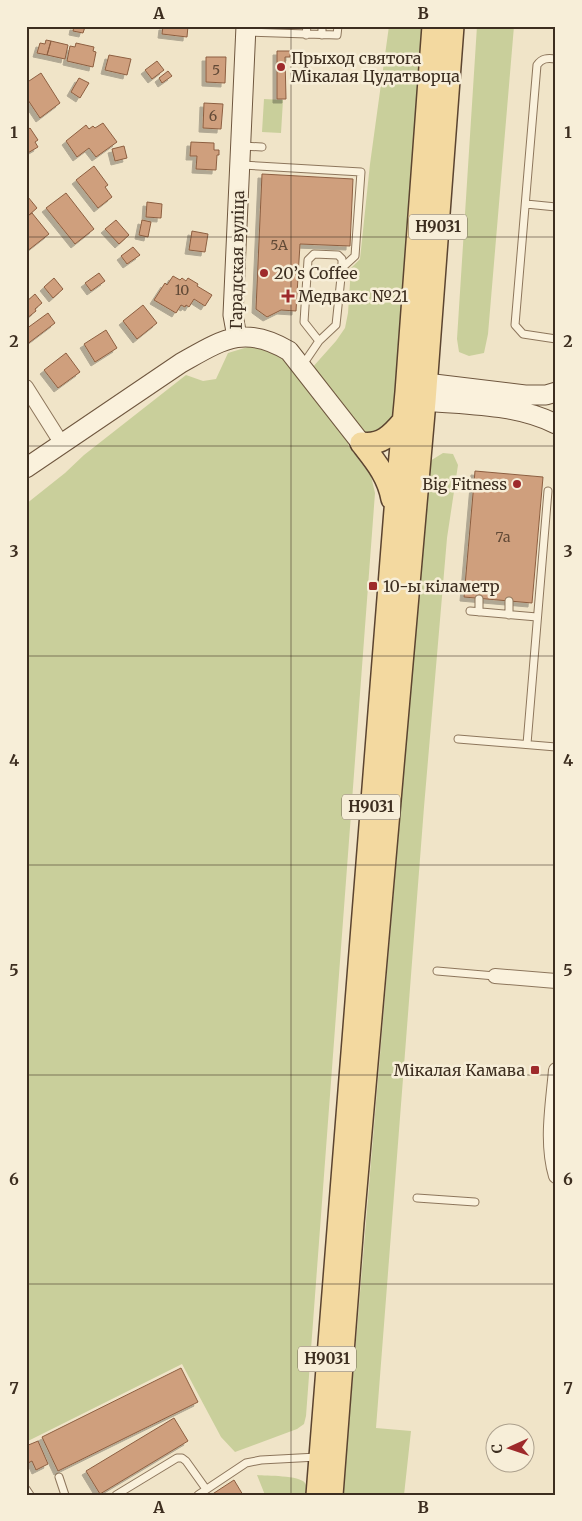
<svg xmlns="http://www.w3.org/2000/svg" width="582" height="1521" viewBox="0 0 582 1521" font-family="Merriweather,serif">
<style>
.green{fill:#c9cf9b}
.building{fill:#cf9f7d;stroke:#8d5f41;filter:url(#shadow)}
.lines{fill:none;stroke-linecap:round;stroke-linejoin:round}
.lane-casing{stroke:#8d765c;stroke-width:9}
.street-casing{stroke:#8d765c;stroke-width:16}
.secondary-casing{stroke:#6f573f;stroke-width:21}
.primary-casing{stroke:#5b4430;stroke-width:24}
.lane{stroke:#faf1dc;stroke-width:7}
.street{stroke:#faf1dc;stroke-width:14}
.secondary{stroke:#faf1dc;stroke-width:19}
.primary{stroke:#f3d9a0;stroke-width:21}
.grid{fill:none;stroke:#3d2e20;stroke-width:1;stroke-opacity:0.55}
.poi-dot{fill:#9e2a2b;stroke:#f7eed8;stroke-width:2}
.labels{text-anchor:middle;stroke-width:5;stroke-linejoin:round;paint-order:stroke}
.number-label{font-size:14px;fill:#624a37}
.shield{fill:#f7eed8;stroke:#756857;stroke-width:1}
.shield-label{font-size:15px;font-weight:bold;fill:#3d2e20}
.poi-label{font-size:16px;fill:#3d2e20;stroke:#f7eed8;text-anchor:start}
.street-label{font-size:16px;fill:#3d2e20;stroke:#f7eed8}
.neatline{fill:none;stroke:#3d2e20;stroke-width:2}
.grid-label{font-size:16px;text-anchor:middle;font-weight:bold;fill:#3d2e20}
</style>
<defs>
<filter id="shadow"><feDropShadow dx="-4" dy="4" stdDeviation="0" flood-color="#0004"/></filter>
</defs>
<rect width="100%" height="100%" fill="#f0e4c8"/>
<path class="green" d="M389,26H423L394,427L372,434L361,432L348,445L371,476L375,493L306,1416L304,1424L297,1429L235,1452L221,1437L182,1364L26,1442V504L65,473L84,455L186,375L203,381L216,379L228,353L251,346L280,353L303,378L336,341L345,328L348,313L351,268L360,259L370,164Z
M477,26H514L488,334L484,353L469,356L459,352L457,339Z
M264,99L283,100L281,133L262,132Z
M443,453L453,454L458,465L447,538L424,807L376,1428L411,1431L404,1495H343L430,461Z
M257,1475C266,1476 300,1475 305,1483C307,1486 307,1491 306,1495H265Z"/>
<path class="building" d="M74,26L85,27L83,33L73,31Z
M163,26H188L187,37L162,34Z
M46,40L51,41L47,55L37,53L40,43L45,44Z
M51,41L68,45L65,59L47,55Z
M76,43L94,47L93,51L96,52L93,67L67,61L70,46L75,47Z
M277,51H290V57H285L286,99H277Z
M109,55L131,59L127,75L105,70Z
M206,57H226L225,83L206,82Z
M157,61L164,70L152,79L145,70Z
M168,71L172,76L162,83L159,78Z
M41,73L60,103L40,118L26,97V83Z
M79,78L89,83L80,98L71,92Z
M204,103L223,104L221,129L203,128Z
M103,123L117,142L96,157L89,148L77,157L66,141L86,125L89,129L93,126L95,128Z
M30,128L38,140L35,142L38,147L26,154V131Z
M191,142L214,143V150H219V155H217L216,170L196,169L197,156H190Z
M124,146L127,158L115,161L112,149Z
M94,166L108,185L105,187L112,197L98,208L76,180Z
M262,174L353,179L350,246L300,244L296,311L281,310L267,317L256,309Z
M66,193L94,229L75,244L46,208Z
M28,197L37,208L29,215L26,211V198Z
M147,202L162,204L161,218L146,217Z
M32,213L49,234L26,252V217Z
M116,220L129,235L119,244L105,229Z
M142,220L151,222L148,237L139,235Z
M192,231L208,234L205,252L189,250Z
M133,247L140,255L127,264L121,256Z
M99,273L105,281L91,291L85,283Z
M173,276L180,280L182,278L186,281L188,278L198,284L197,286L212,295L205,306L194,299L189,307L186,305L185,307L181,305L176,313L154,300L165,283L167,285Z
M54,278L63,289L53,298L44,287Z
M35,294L42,303L35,309L36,311L26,319V302Z
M143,305L157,323L137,339L123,321Z
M48,313L55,323L26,345V329Z
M106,330L117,348L95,362L84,344Z
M66,353L80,372L58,388L44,370Z
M475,471L543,477L532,603L464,597Z
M181,1368L198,1402L58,1471L42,1437Z
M174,1418L188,1441L100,1494L86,1471Z
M38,1441L48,1464L36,1470L32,1461L26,1464V1446Z
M234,1480L243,1495H211Z"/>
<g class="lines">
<g class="lane-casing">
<path id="lane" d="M246,32L337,35L338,26
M306,35L307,26
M322,35V26
M556,59C547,58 542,58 537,65L515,325L523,334L556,339
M242,146L262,147
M242,165L361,172L355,256L342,268
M526,204L556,207
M302,366L319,341L336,325L342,268V259L338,255L314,254L308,260L304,322L319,341
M470,611L537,617
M479,612V599
M509,615V601
M458,739L556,747
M527,744L548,491
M437,971L495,976
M417,1198L475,1202
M59,1477L65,1495
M26,1489L30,1495
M116,1495L177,1458H182L186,1461L206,1489
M198,1495L246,1463L261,1460L317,1457"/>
</g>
<g class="street-casing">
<path id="street" d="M26,387L62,444
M495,976L556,981
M556,1070C553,1105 546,1142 556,1176"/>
</g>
<g class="secondary-casing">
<path id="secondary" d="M237,337L233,315L246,26
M414,388L426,383L525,395H546L556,392
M411,395L425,401C469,405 516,404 556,424
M26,468L181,363C222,340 244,324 289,351L361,443"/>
</g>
<g class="primary-casing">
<path id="primary" d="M361,443C375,461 388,476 392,499
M361,443C381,446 391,435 403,421
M317,1495L395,510L406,392L433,26
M332,1495L353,1223L425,401L453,26"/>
</g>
<use href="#lane" class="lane"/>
<use href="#street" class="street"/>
<use href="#secondary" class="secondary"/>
<use href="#primary" class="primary"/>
</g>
<path class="grid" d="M291,26V1495M26,237H556M26,446H556M26,656H556M26,865H556M26,1075H556M26,1284H556"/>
<g class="poi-dot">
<circle cx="281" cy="67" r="5"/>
<circle cx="264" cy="273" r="5"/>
<path d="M285.5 288.5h5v5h5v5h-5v5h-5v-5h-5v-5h5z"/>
<circle cx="517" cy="484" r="5"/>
<rect x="368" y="581" width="10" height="10" rx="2.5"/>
<rect x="530" y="1065" width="10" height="10" rx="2.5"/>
</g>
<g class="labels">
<g class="number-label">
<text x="216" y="75">5</text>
<text x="213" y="121">6</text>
<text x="279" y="250">5А</text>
<text x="182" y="295">10</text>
<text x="503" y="542">7а</text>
</g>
<g class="shield">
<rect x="409" y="214.5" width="58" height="25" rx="4"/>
<rect x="342" y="794.5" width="58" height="25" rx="4"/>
<rect x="298" y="1346.5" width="58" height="25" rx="4"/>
</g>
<g class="shield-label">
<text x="438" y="232">Н9031</text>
<text x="371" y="812">Н9031</text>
<text x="327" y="1364">Н9031</text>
</g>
<g class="poi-label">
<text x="291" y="64">Прыход святога<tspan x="291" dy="18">Мікалая Цудатворца</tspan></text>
<text x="274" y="279">20’s Coffee</text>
<text x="298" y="302">Медвакс №21</text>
<text x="507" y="490" text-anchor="end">Big Fitness</text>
<text x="383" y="592">10-ы кіламетр</text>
<text x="525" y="1076" text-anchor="end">Мікалая Камава</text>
</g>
<g class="street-label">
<text transform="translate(237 260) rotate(-89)" y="6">Гарадская вуліца</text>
</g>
</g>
<rect width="582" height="1521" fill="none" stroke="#f7eed8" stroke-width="55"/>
<g transform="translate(510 1448) rotate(267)"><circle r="24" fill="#f7eed8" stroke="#ada18e"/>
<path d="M0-4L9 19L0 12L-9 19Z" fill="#9e2a2b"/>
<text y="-8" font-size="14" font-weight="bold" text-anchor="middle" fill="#3d2e20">С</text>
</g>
<rect x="28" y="28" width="526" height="1466" class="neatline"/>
<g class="grid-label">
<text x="159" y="19">A</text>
<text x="423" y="19">B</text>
<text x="14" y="138">1</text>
<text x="568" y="138">1</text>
<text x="14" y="347">2</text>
<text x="568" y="347">2</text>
<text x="14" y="557">3</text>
<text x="568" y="557">3</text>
<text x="14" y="766">4</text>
<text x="568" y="766">4</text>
<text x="14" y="976">5</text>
<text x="568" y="976">5</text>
<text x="14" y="1185">6</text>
<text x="568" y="1185">6</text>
<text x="14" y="1394">7</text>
<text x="568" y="1394">7</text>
<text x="159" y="1513">A</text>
<text x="423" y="1513">B</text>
</g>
</svg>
